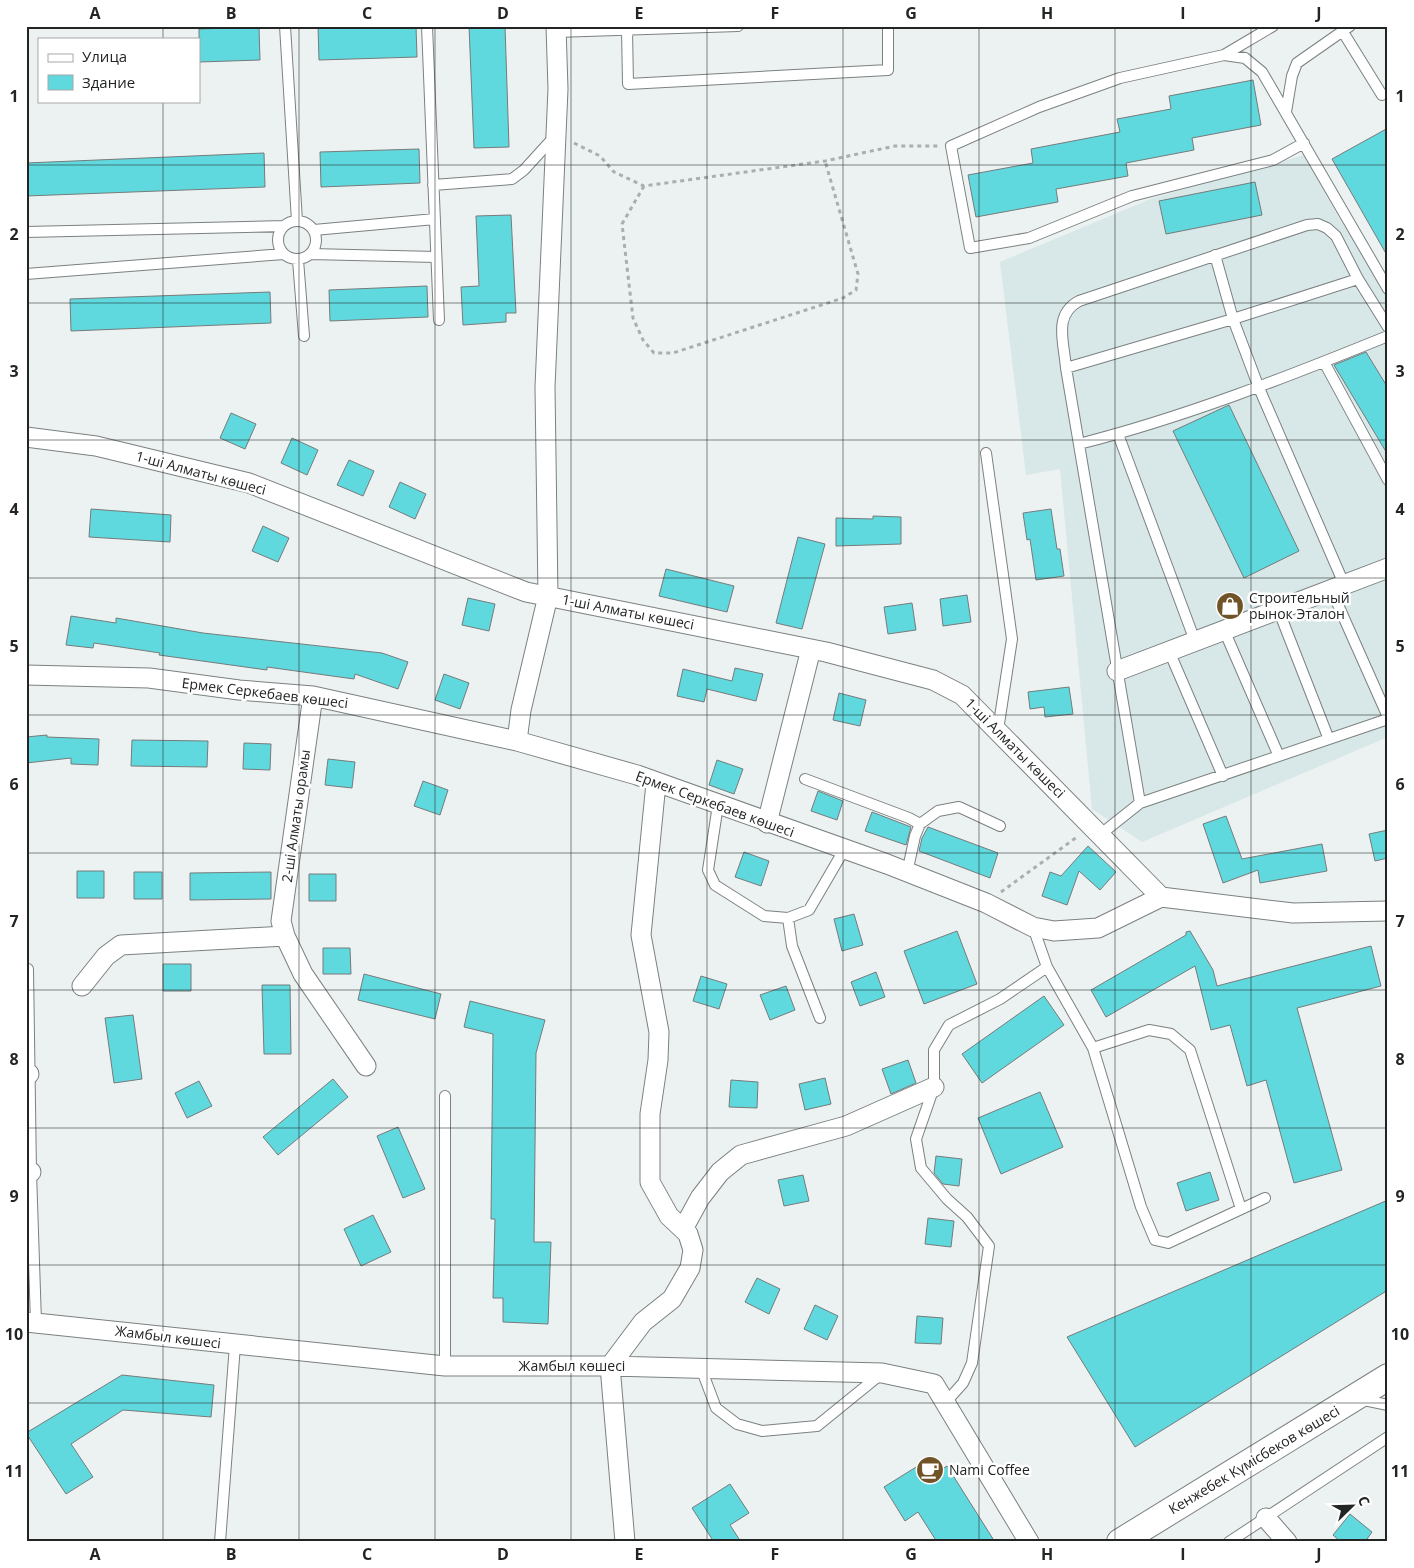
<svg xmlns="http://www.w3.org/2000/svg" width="1414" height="1568" viewBox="0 0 1414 1568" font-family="'Open Sans',sans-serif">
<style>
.built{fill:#d8e7e7}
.building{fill:#5fd9de;stroke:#767b7b}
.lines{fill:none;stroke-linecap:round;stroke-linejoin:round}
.lane-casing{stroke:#7b8080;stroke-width:12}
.street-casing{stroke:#7b8080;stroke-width:21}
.secondary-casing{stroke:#7b8080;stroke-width:28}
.path{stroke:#aaaeae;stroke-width:3;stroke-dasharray:4 4;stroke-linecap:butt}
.lane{stroke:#fff;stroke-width:10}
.street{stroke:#fff;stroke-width:19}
.secondary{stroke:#fff;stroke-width:26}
.grid{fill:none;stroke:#232525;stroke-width:1;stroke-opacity:0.55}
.labels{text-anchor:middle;stroke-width:5;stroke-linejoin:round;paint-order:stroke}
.street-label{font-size:14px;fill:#232525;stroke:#fff}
.poi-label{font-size:14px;fill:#232525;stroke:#fff;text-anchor:start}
.neatline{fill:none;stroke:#232525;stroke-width:2}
.grid-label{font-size:16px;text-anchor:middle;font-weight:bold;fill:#232525}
</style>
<rect width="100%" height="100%" fill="#ecf1f1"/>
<path class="built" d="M1304,155L1339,218L1388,294V737L1142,842L1092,809L1060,469L1026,475L1000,262L1153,198Z"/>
<path class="building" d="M318,26H416L417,57L319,60Z
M469,26H505L509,147L474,148Z
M259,27L260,60L199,62V29Z
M1253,80L1261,125L1192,138L1194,150L1126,163L1128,176L1056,189L1058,202L976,217L968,175L1033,163L1031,149L1120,132L1117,119L1171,109L1169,96Z
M1388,128V257L1332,159Z
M419,149L420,183L321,187L320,152Z
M264,153L265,187L26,196V163Z
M1255,182L1262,215L1166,234L1159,201Z
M511,215L516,313H506V322L463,325L461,287L479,286L476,216Z
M427,286L428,317L330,321L329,290Z
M270,292L271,323L71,331L70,299Z
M1366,352L1388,388V455L1334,365Z
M1229,405L1299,551L1244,578L1173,431Z
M231,413L256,424L245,449L220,438Z
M292,438L318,450L307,475L281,463Z
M349,460L374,471L363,496L337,485Z
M400,482L426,494L415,519L389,507Z
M91,509L171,515L170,542L89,537Z
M1051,509L1057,549H1060L1064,576L1036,580L1030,539L1027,540L1023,513Z
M873,516L901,517V544L836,546V518L873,519Z
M263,526L289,538L278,562L252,551Z
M798,537L825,544L802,629L776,623Z
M666,569L734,586L727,612L659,596Z
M967,595L971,622L943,626L940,599Z
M468,598L495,604L489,631L462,625Z
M912,603L916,630L888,634L884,607Z
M71,616L116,623V618L203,633L382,653L408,662L398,689L355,674L354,679L267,667V670L159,655L160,653L94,643L93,648L66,645Z
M735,668L763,674L756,701L707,689L704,702L677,696L683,669L732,681Z
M444,674L469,683L460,709L435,700Z
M1069,687L1073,714L1045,717L1044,707L1030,709L1028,692Z
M839,693L866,700L860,726L833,720Z
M47,735V737L99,739L98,765L71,764V758L26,763V737Z
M132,740L208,741L207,767L131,766Z
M244,743L271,744L270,770L243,769Z
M328,759L355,762L352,788L325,785Z
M717,760L743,769L734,794L709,785Z
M423,781L448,790L440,815L414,806Z
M818,791L843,801L837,820L811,811Z
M872,812L911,827L906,845L865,831Z
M1226,816L1242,859L1322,844L1327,871L1260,883L1258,870L1223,883L1203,824Z
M928,827L998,853L990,878L919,851L922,838Z
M1388,830V858L1375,861L1369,834Z
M1088,846L1116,872L1100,890L1079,871L1067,905L1042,896L1050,872L1061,876Z
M744,852L769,861L761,886L735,877Z
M77,871H104V898H77Z
M134,872H162V899H134Z
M271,872V899L190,900V873Z
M309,874H336V901H309Z
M854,914L863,945L842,951L834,919Z
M957,931L977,984L924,1004L904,951Z
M1190,931L1213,970L1217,986L1371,946L1381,986L1297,1008L1342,1170L1294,1183L1266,1080L1247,1086L1230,1025L1211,1030L1195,966L1106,1017L1091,990L1186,935V932Z
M323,948H350L351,974H323Z
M163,964H191V991H163Z
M876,972L885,997L860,1006L851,982Z
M364,974L441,994L435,1019L358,1000Z
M701,976L727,984L719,1009L693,1001Z
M262,985H290L291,1054H264Z
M786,986L795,1010L770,1020L760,995Z
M1044,996L1064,1025L982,1083L962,1054Z
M470,1001L545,1020L536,1053L534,1242H551L548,1324L503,1322V1298H493L495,1219H491L493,1034L464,1027Z
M133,1015L142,1079L114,1083L105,1018Z
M908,1060L916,1083L891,1094L882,1069Z
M825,1078L831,1104L805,1110L799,1084Z
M333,1079L348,1097L278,1155L263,1137Z
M731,1080L758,1082L757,1108L729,1107Z
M199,1081L212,1106L187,1118L175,1093Z
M1040,1092L1063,1147L1001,1174L978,1118Z
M398,1127L425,1189L403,1198L377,1136Z
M936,1156L962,1159L959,1186L943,1184L934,1173Z
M1210,1172L1219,1200L1186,1211L1177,1183Z
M803,1175L809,1201L784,1206L778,1180Z
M1388,1200V1290L1135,1447L1067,1337Z
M373,1215L391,1252L361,1266L344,1229Z
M928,1218L954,1221L951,1247L925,1244Z
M757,1278L780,1289L769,1314L745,1302Z
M815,1305L838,1316L827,1340L804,1329Z
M917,1316L943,1318L941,1344L915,1343Z
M122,1375L214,1385L211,1417L123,1410L71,1444L93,1477L66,1494L26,1433Z
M929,1459L937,1472L947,1466L995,1542H937L918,1512L905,1521L884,1487Z
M730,1484L749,1513L730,1525L741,1542H714L692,1508Z
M1350,1514L1372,1532L1365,1542H1341L1333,1535Z"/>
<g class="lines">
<g class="lane-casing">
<path id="lane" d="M285,26L297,221
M427,26L439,320
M627,30L628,84L888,70V26
M556,32L738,26
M1343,32L1382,95
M1224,55L1273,26
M1286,112L1292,76L1297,63L1350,26
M1304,143L1273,160L1132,196L1029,238L970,248L951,146L1039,107L1120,78L1224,55L1245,58L1262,72L1388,289
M433,185L512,179L524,170L554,137
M278 240a19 19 0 1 1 38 0a19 19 0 1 1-38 0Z
M314,230L435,219
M26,232L284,226
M311,254L436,257
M1215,255L1233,319L1259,388L1344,584
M298,260L304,336
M26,274L284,254
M1324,362L1388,480
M1066,368L1233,319L1358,279
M1118,434L1195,641
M1079,444C1185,417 1287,377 1388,336
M986,453L1012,639L998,730
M1331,589L1388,717
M1278,609L1328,737
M1224,630L1278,754
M1169,651L1223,776
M805,779L909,818L920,824
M1140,803L1066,368C1064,342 1053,315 1079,301L1307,225L1318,224L1327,228L1336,236L1358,279L1388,327
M718,805L708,870L715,885L764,916L788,918L809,910L844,850
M1101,834L1140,803L1388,719
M907,873L915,836L920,824L938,811L959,807L1000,826
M788,918L792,946L820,1018
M1033,927L1047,967L1093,1048L1141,1207L1155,1240L1168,1243L1265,1198
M26,969H28L31,1172L36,1322
M1093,1048L1149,1030L1171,1034L1190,1050L1241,1209
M445,1096V1366
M701,1368L716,1408L737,1424L762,1431L817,1426L881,1374
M1359,1399L1388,1405
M946,1402L963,1383L972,1363L989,1246L967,1217L947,1199L921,1168L916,1139L934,1087V1050L949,1025L1000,999L1047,967
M220,1542L235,1345
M1229,1542L1388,1437"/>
</g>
<g class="street-casing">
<path id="street" d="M26,437L96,446L249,483L526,592L826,652L933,680L962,695L1161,897
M1117,671L1388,568
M26,675L149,678L239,690L313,696L517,741L637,775L887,864L986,903L1033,927L1054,931L1098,928L1161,897L1293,913L1388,911
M517,741L521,710L548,596L545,387L558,89L556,26
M767,823L811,649
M285,936L281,921L313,696
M82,986L106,956L121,945L285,936L303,974L366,1066
M26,1074H29
M26,1172H31
M683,1229L700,1198L720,1172L741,1155L846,1126L934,1087
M26,1322L445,1366H610L882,1373L934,1384L1029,1542
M1266,1518L1287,1542
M625,1542L610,1366L643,1322L672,1299L690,1268L693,1250L688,1234L669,1216L650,1182V1114L658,1060L659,1032L641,935L656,783"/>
</g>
<g class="secondary-casing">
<path id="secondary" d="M1120,1542L1388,1377"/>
</g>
<path class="path" d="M574,143L600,156L614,172L644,186L825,161L895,146H938
M644,186L622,224L633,318L643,340L654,353H673L843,298L856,290L858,274L825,161
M1001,892L1077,837"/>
<use href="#lane" class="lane"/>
<use href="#street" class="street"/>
<use href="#secondary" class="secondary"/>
</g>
<path class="grid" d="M163,26V39M299,26V1542M435,26V1542M571,26V1542M707,26V1542M843,26V1542M979,26V1542M1115,26V1542M1251,26V1542M163,101V1542M26,165H1388M26,303H1388M26,440H1388M26,578H1388M26,715H1388M26,853H1388M26,990H1388M26,1128H1388M26,1265H1388M26,1403H1388"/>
<defs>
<g id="shop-disc" transform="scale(1.4375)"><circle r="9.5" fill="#705327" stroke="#fff"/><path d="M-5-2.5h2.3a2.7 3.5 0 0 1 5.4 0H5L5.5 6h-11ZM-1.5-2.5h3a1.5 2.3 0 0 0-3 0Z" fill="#fff"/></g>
<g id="cafe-disc" transform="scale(1.4375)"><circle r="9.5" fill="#705327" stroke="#fff"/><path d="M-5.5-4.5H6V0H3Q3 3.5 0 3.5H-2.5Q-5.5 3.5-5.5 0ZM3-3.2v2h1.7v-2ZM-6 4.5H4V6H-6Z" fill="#fff"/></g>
</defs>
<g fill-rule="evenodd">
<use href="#shop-disc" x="1230" y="606"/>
<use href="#cafe-disc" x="930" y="1470"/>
</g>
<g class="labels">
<g class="street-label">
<text transform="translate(201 473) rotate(15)" y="5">1-ші Алматы көшесі</text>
<text transform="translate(628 612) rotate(11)" y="5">1-ші Алматы көшесі</text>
<text transform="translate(265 693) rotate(7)" y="5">Ермек Серкебаев көшесі</text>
<text transform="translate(1015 748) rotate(45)" y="5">1-ші Алматы көшесі</text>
<text transform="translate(715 804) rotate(20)" y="5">Ермек Серкебаев көшесі</text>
<text transform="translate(296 816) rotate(-82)" y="5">2-ші Алматы орамы</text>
<text transform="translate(168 1337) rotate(7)" y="5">Жамбыл көшесі</text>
<text x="572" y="1371">Жамбыл көшесі</text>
<text transform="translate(1254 1460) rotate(-31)" y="5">Кенжебек Күмісбеков көшесі</text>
</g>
<g class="poi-label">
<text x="1249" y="603">Строительный<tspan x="1249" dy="16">рынок Эталон</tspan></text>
<text x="949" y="1475">Nami Coffee</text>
</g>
</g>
<rect width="1414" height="1568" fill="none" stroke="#ffffff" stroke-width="55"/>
<rect x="38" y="38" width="162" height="65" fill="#ffffff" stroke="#a7a8a8"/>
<rect x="48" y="54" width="25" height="8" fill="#ffffff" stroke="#a7a8a8"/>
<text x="82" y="62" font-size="15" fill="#232525">Улица</text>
<rect x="48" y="75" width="25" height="15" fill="#5fd9de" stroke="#a7a8a8"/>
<text x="82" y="88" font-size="15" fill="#232525">Здание</text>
<g transform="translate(1352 1506) rotate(67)" stroke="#ffffff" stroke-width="4" paint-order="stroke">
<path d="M0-4L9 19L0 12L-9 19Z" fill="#232525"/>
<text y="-8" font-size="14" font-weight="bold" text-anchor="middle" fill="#232525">С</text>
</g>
<rect x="28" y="28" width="1358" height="1512" class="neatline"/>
<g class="grid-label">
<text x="95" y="19">A</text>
<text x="231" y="19">B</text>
<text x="367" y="19">C</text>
<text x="503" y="19">D</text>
<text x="639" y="19">E</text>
<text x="775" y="19">F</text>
<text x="911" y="19">G</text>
<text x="1047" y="19">H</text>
<text x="1183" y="19">I</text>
<text x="1319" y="19">J</text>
<text x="14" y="102">1</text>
<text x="1400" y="102">1</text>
<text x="14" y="240">2</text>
<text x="1400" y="240">2</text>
<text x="14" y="377">3</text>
<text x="1400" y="377">3</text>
<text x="14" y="515">4</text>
<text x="1400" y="515">4</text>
<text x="14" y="652">5</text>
<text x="1400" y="652">5</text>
<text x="14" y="790">6</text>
<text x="1400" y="790">6</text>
<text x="14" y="927">7</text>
<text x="1400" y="927">7</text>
<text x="14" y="1065">8</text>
<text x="1400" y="1065">8</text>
<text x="14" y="1202">9</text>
<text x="1400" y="1202">9</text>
<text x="14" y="1340">10</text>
<text x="1400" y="1340">10</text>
<text x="14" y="1477">11</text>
<text x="1400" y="1477">11</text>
<text x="95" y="1560">A</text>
<text x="231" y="1560">B</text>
<text x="367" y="1560">C</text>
<text x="503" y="1560">D</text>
<text x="639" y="1560">E</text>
<text x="775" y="1560">F</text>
<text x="911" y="1560">G</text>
<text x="1047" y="1560">H</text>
<text x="1183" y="1560">I</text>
<text x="1319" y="1560">J</text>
</g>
</svg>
